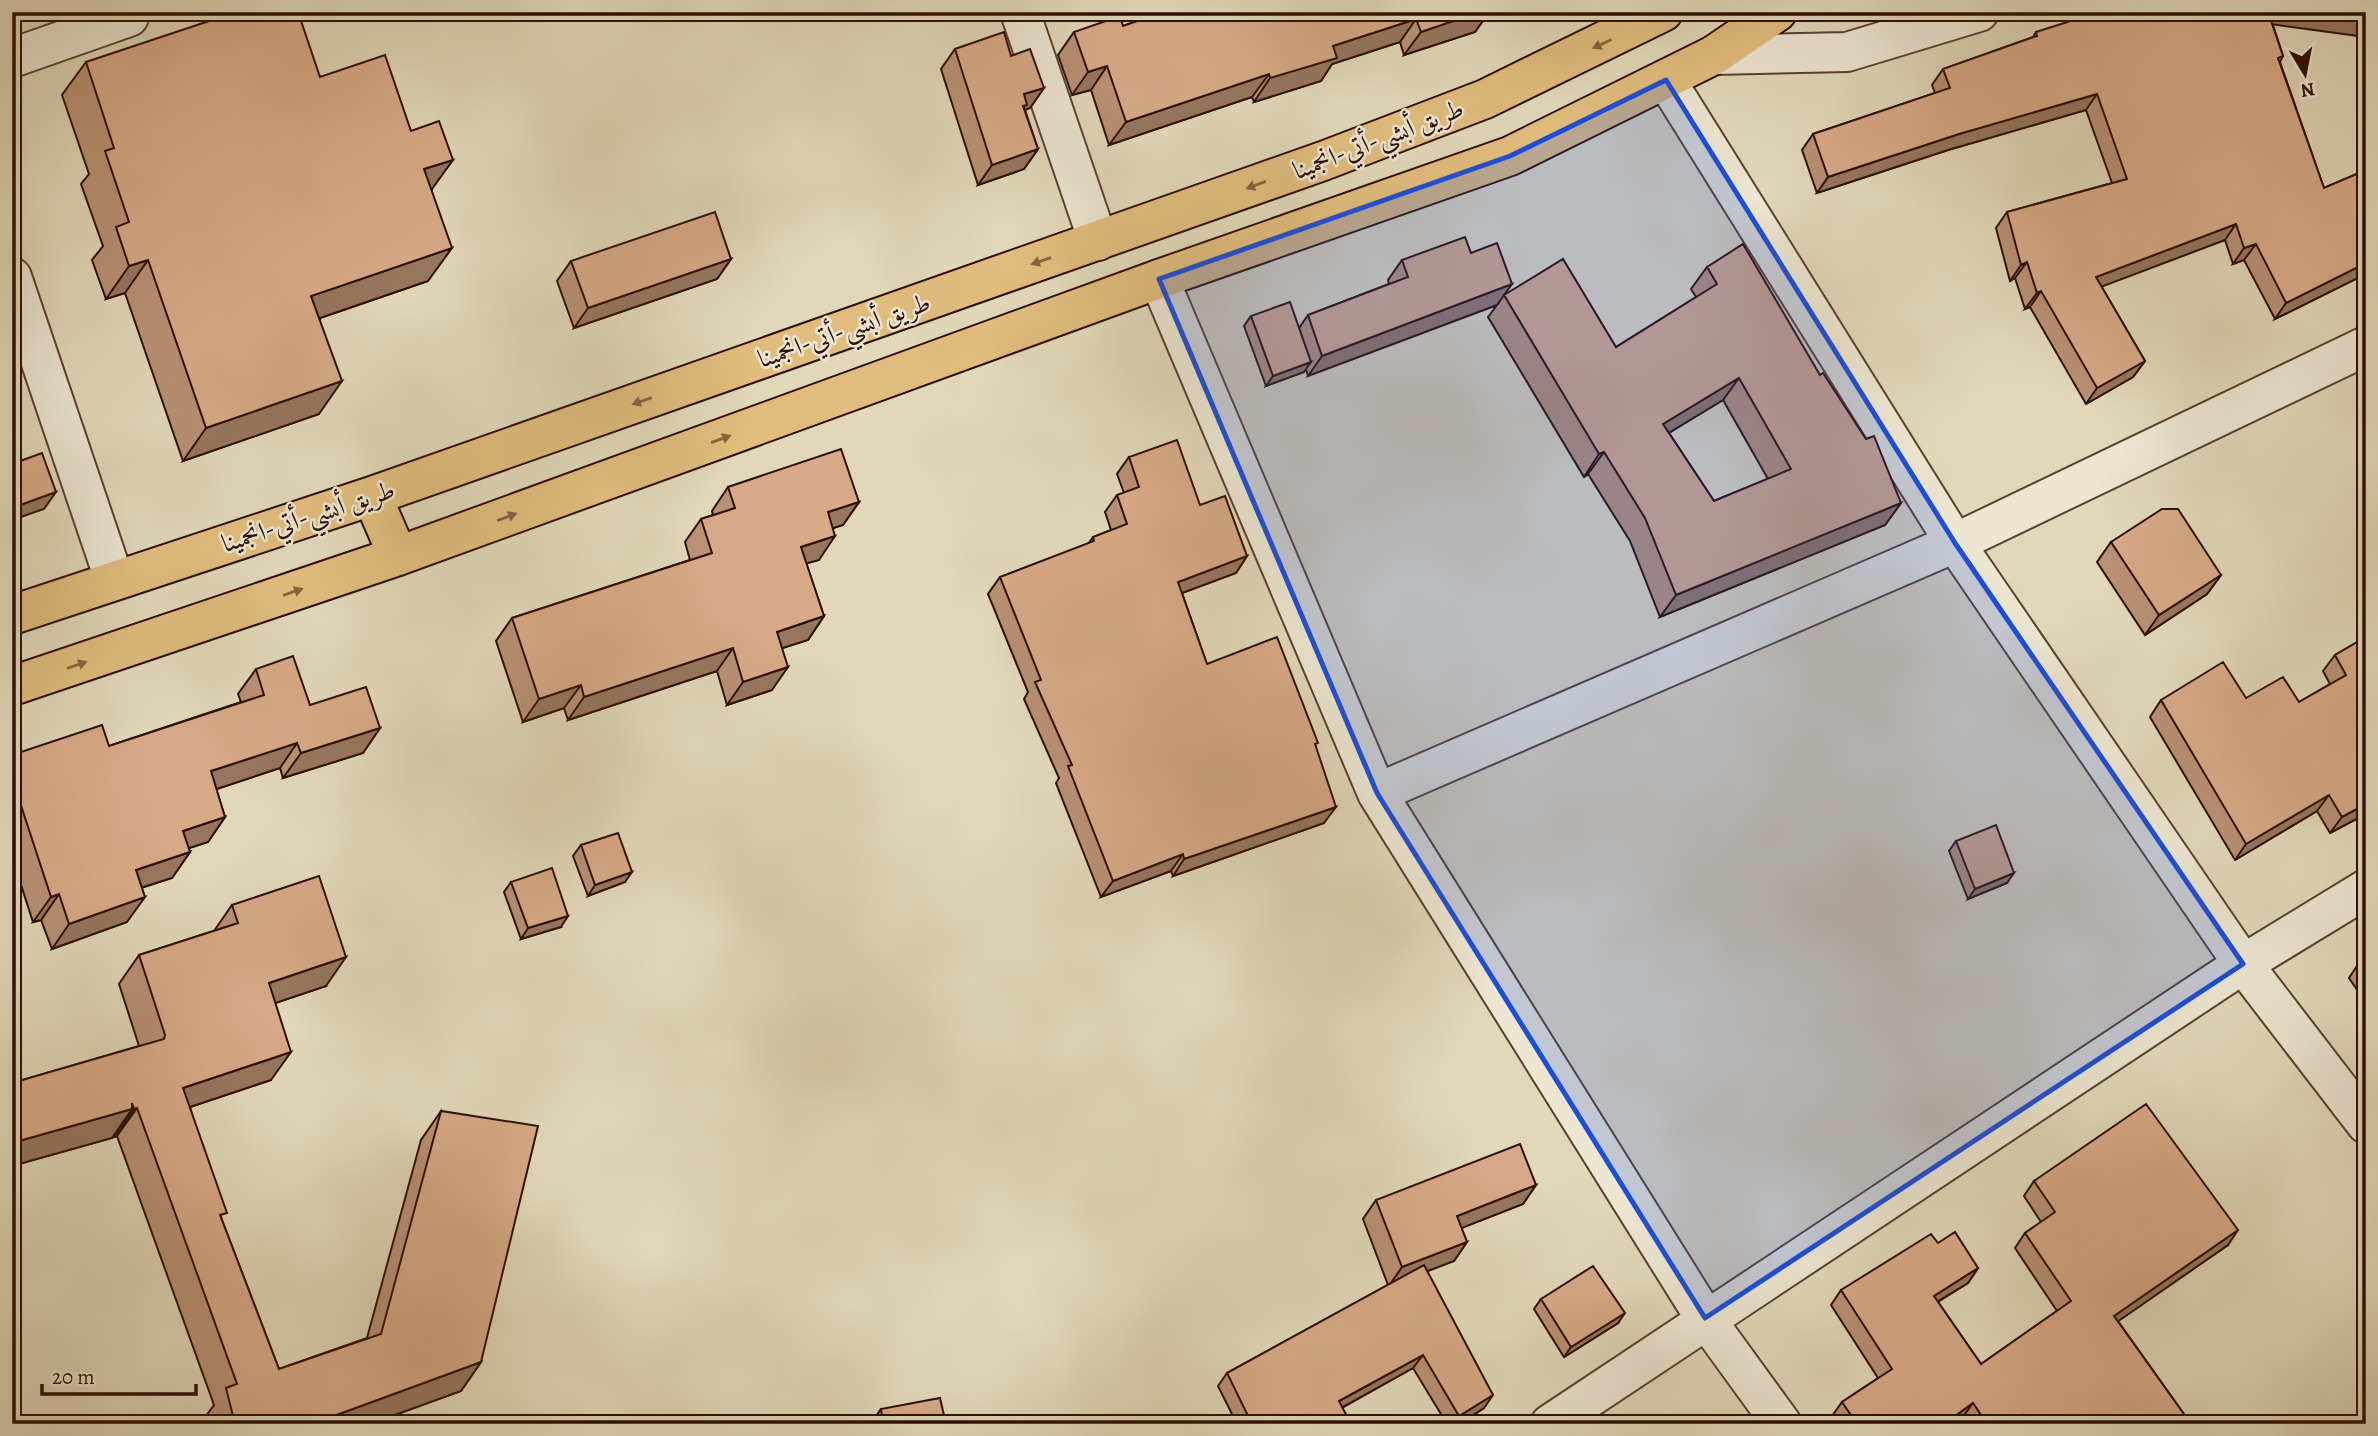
<svg xmlns="http://www.w3.org/2000/svg" width="2378" height="1436" viewBox="0 0 2378 1436" font-family="Alegreya,Amiri,serif">
<style>
.lines{fill:none;stroke-linecap:round;stroke-linejoin:round}
.minor-casing{stroke:#594030;stroke-width:42}
.highway-casing{stroke:#2c0e02;stroke-width:42}
.minor{stroke:#ece6d2;stroke-width:38}
.highway{stroke:#e0bc7d;stroke-width:38}
.wall{fill:#b99173;stroke:#2c0e02;stroke-width:2;fill-rule:evenodd}
.shaded-wall{fill:#96765e;stroke:#2c0e02;stroke-width:2}
.building{fill:#d7a986;stroke:#2c0e02;stroke-width:2;fill-rule:evenodd}
.oneway{fill:#866540}
.marked{fill:#1d4ed8;fill-opacity:0.2;stroke:#1d4ed8;stroke-width:5;stroke-linejoin:round}
.labels{text-anchor:middle;stroke-width:5;stroke-linejoin:round;paint-order:stroke}
.street-label{font-size:26px;fill:#2c0e02;stroke:#ece6d2}
</style>
<rect width="100%" height="100%" fill="#e1d8ba"/>
<filter id="stains"><feTurbulence type="fractalNoise" baseFrequency=".00286" numOctaves="4"/><feColorMatrix values="0 0 0 0 .2 0 0 0 0 .09 0 0 0 0 .02 0 0 0 .5 -.17"/></filter>
<radialGradient id="worn" r=".72"><stop offset=".6" stop-color="#630" stop-opacity="0"/><stop offset="1" stop-color="#630" stop-opacity=".3"/></radialGradient>
<g class="lines">
<g class="minor-casing">
<path id="minor" d="M1020,12L1098,241
M1714,55L1847,52L1979,12
M12,58L129,17L127,12
M1666,80L1955,543L2243,964L2366,1124
M12,277L114,579
M1159,279L1377,793L1955,543L2366,346
M1377,793L1705,1318L1782,1424
M1550,1424L2243,964L2366,889"/>
</g>
<g class="highway-casing">
<path id="highway" d="M372,496L398,556
M12,615L372,496L1323,161L1485,99L1663,12
M12,686L398,556L1159,279L1510,156L1714,55L1777,12"/>
</g>
<use href="#minor" class="minor"/>
<use href="#highway" class="highway"/>
</g>
<path class="wall" d="M1163,12H1494L1487,15L1475,32L1404,55L1400,42L1332,64L1321,81L1254,102L1252,97L1109,145L1091,90L1072,95L1058,55L1074,32L1123,26Z
M2273,25L2283,56L2280,62L2324,188L2366,170V274L2275,319L2244,260L2233,264L2225,240L2101,286L2145,361L2133,377L2086,404L2030,307L2025,309L2015,278L2010,281L1996,228L2007,212L2112,183L2086,110L1948,150L1817,193L1802,150L1813,134L1935,93L1932,85L1943,69L2033,37L2036,32Z
M955,49L1044,88L1030,108L1025,110L1038,149L1024,169L978,185L941,69Z
M86,62L320,77L432,190L428,281L320,318L319,414L183,461L125,293L106,299L92,260L103,246L81,184L89,174L62,95Z
M1471,253L1506,294L1616,347L1696,297L1691,289L1707,267L1820,375L1901,503L1885,525L1660,617L1630,541L1588,474L1584,477L1488,317L1497,305L1308,376L1306,369L1304,372L1266,386L1244,326L1251,316L1299,328L1308,315L1389,284L1388,280L1402,260ZM1723,400L1768,479L1714,501L1669,433Z
M731,259L717,279L574,328L557,281L571,261Z
M1129,457L1200,505L1247,556L1236,573L1182,593L1207,664L1316,746L1324,823L1173,876L1171,871L1101,897L1056,783L1059,778L1024,699L1028,692L988,594L1000,577L1088,544L1093,537L1111,530L1105,512L1117,495L1124,493L1117,474Z
M728,487L859,502L843,525L833,528L819,560L806,563L824,616L808,640L782,648L772,690L727,705L717,671L568,720L564,708L523,722L496,641L512,618L690,560L685,542L701,519L713,515L712,511Z
M2111,542L2221,575L2207,594L2145,635L2097,562Z
M2366,637V814L2330,833L2317,811L2235,860L2150,717L2161,700L2246,698L2299,702L2330,684L2323,671L2335,655Z
M256,669L310,705L380,728L363,753L283,778L280,768L216,789L225,817L208,842L189,848L190,852L172,878L141,888L127,922L52,949L41,920L33,922L12,857V755L109,746L241,702L238,694Z
M1956,841L2007,883L1968,899L1949,851Z
M581,845L625,882L588,896L573,856Z
M511,882L561,927L521,939L504,892Z
M232,905L326,986L275,1003L271,1080L190,1107L222,1220L279,1369L367,1338L421,1140L441,1111L481,1362L461,1391L370,1424H208L206,1416L214,1405L117,1136L114,1137L113,1136L112,1138L12,1166V1083L139,1046L119,984L139,955L214,931Z
M2366,959V1003L2349,978L2359,963Z
M2034,1181L2228,1245L2118,1321L2191,1424H1966L1962,1418L1954,1424H1837L1832,1416L1842,1402L1878,1378L1831,1305L1841,1290L1938,1243L1978,1268L1968,1283L1938,1302L1981,1364L2057,1311L2015,1248L2025,1233L2041,1222L2024,1196Z
M1536,1185L1523,1204L1461,1228L1467,1242L1454,1261L1427,1271L1484,1408L1459,1424H1447L1413,1368L1342,1408L1351,1424H1237L1218,1386L1227,1373L1388,1285L1363,1219L1376,1200Z
M1541,1299L1618,1323L1564,1357L1534,1309Z
M881,1409L946,1424H875L874,1419Z"/>
<path class="shaded-wall" d="M1476,12H1494L1487,15L1475,32L1404,55L1421,32Z
M2262,12H2311L2366,19V37L2255,22Z
M1416,19L1400,42L1332,64L1321,81L1254,102L1270,78L1333,46Z
M1107,66L1091,90L1072,95L1088,72Z
M1269,74L1252,97L1109,145L1126,122Z
M1044,88L1030,108L1024,110V94Z
M2097,94L2086,110L1948,150L1817,193L1828,177L1959,134Z
M1038,149L1024,169L978,185L992,165Z
M453,160L429,193L424,169Z
M2236,224L2225,240L2085,293L2096,277Z
M2256,244L2244,260L2233,264L2244,248Z
M452,248L428,281L288,329L311,296Z
M731,259L717,279L574,328L588,308Z
M148,260L125,293L106,299L129,266Z
M2027,262L2015,278L2010,281L2021,265Z
M2366,263V274L2275,319L2286,303Z
M1512,284L1497,305L1308,376L1322,356Z
M2041,291L2030,307L2025,309L2037,293Z
M2145,361L2133,377L2086,404L2097,388Z
M1311,362L1304,372L1266,386L1273,376Z
M1739,378L1723,400L1647,446L1663,424Z
M342,381L319,414L183,461L206,428Z
M1604,452L1588,474L1584,477L1599,454Z
M56,492L44,509L12,520V508Z
M859,502L843,525L812,535L828,512Z
M1901,503L1885,525L1660,617L1676,595Z
M835,536L819,560L784,570L801,547Z
M1247,556L1236,573L1166,599L1178,582Z
M2221,575L2207,594L2145,635L2159,615Z
M824,616L808,640L761,655L777,632Z
M733,648L717,671L568,720L584,697Z
M788,667L772,690L727,705L743,682Z
M581,685L564,708L523,722L539,699Z
M380,728L363,753L283,778L301,753Z
M297,743L280,768L193,797L211,771Z
M2329,795L2317,811L2235,860L2246,844Z
M2366,804V814L2330,833L2342,817Z
M1336,807L1324,823L1173,876L1184,859Z
M225,817L208,842L165,856L183,831Z
M190,852L172,878L118,895L136,870Z
M1183,854L1171,871L1101,897L1113,881Z
M632,872L625,882L588,896L595,885Z
M2014,873L2007,883L1968,899L1975,889Z
M59,894L41,920L33,922L51,897Z
M145,897L127,922L52,949L69,924Z
M568,916L561,927L521,939L528,928Z
M346,957L326,986L249,1012L269,983Z
M291,1052L271,1080L163,1116L183,1088Z
M137,1108L117,1136L114,1137L134,1109Z
M132,1109L112,1138L12,1166V1143Z
M1536,1185L1523,1204L1444,1235L1457,1216Z
M2238,1230L2228,1245L2104,1331L2114,1316Z
M1467,1242L1454,1261L1389,1286L1402,1267Z
M1978,1268L1968,1283L1923,1310L1934,1296Z
M1625,1313L1618,1323L1564,1357L1571,1347Z
M1423,1355L1413,1368L1330,1414L1339,1401Z
M481,1362L461,1391L370,1424H312Z
M1493,1395L1484,1408L1459,1424H1454L1459,1416Z
M1973,1403L1962,1418L1954,1424H1944Z
M2023,1415L2017,1424H2010Z"/>
<path class="building" d="M236,12H298L320,77L385,55L411,131L439,121L453,160L424,169L452,248L311,296L342,381L206,428L148,260L129,266L116,227L129,222L105,151L114,148L86,62Z
M1163,12H1480L1421,32L1416,19L1333,46L1337,58L1270,78L1269,74L1126,122L1107,66L1088,72L1074,32L1120,16L1123,26Z
M2099,12H2268L2283,56L2278,58L2324,188L2366,170V263L2286,303L2256,244L2244,248L2236,224L2096,277L2145,361L2097,388L2041,291L2037,293L2027,262L2021,265L2007,212L2127,179L2097,94L1959,134L1828,177L1813,134L1950,88L1943,69L2037,36L2036,32Z
M2311,12H2366V19Z
M1004,32L1011,56L1030,49L1044,88L1024,94L1027,105L1023,106L1038,149L992,165L955,49Z
M715,212L731,259L588,308L571,261Z
M1465,237L1471,253L1497,243L1512,284L1322,356L1308,315L1408,277L1402,260Z
M1743,244L1820,375L1823,373L1866,439L1874,436L1901,503L1676,595L1645,518L1604,452L1599,454L1504,295L1563,259L1616,347L1717,284L1707,267ZM1739,378L1791,469L1714,501L1663,424Z
M1290,302L1311,362L1273,376L1251,316Z
M1177,440L1200,505L1225,496L1247,556L1178,582L1207,664L1277,637L1318,743L1315,744L1336,807L1184,859L1183,854L1113,881L1068,766L1072,765L1035,682L1041,680L1000,577L1094,541L1093,537L1127,524L1117,495L1139,487L1129,457Z
M841,449L859,502L828,512L835,536L801,547L824,616L777,632L788,667L743,682L733,648L584,697L581,685L539,699L512,618L712,553L701,519L735,508L728,487Z
M42,453L56,492L12,508V464Z
M2162,509H2178L2221,575L2159,615L2111,542Z
M2366,637V804L2342,817L2329,795L2246,844L2161,700L2223,662L2246,698L2283,677L2299,702L2346,675L2335,655Z
M293,656L310,705L366,687L380,728L301,753L297,743L211,771L225,817L183,831L190,852L136,870L145,897L69,924L59,894L51,897L12,778V755L102,725L109,746L264,695L256,669Z
M1996,825L2014,873L1975,889L1956,841Z
M618,833L632,872L595,885L581,845Z
M552,868L568,916L528,928L511,882Z
M319,876L346,957L269,983L291,1052L183,1088L227,1213L220,1215L279,1369L381,1334L441,1111L538,1126L481,1362L312,1424H235L226,1388L237,1384L137,1108L134,1109L132,1103V1109L12,1143V1083L164,1039L165,1035L139,955L238,923L232,905Z
M2366,959V973L2359,963Z
M2146,1104L2238,1230L2114,1316L2191,1424H2029L2023,1415L2010,1424H1987L1973,1403L1944,1424H1857L1842,1402L1892,1369L1841,1290L1931,1234L1938,1243L1955,1232L1978,1268L1934,1296L1981,1364L2071,1301L2025,1233L2055,1212L2034,1181Z
M1520,1144L1536,1185L1457,1216L1467,1242L1402,1267L1376,1200Z
M1424,1265L1493,1395L1459,1416L1423,1355L1339,1401L1351,1424H1252L1227,1373Z
M1593,1266L1625,1313L1571,1347L1541,1299Z
M940,1398L946,1424H883L881,1409Z"/>
<defs><path id="oneway-solid" d="M-6-.8H1V-3.2L6.5 0L1 3.2V.8H-6Z" transform="scale(1.75)"/></defs>
<g class="oneway">
<use href="#oneway-solid" transform="translate(1602 44) rotate(155)"/>
<use href="#oneway-solid" transform="translate(1256 185) rotate(160)"/>
<use href="#oneway-solid" transform="translate(1041 261) rotate(161)"/>
<use href="#oneway-solid" transform="translate(642 401) rotate(161)"/>
<use href="#oneway-solid" transform="translate(721 439) rotate(-20)"/>
<use href="#oneway-solid" transform="translate(507 517) rotate(-20)"/>
<use href="#oneway-solid" transform="translate(293 592) rotate(-19)"/>
<use href="#oneway-solid" transform="translate(77 665) rotate(-19)"/>
</g>
<path class="marked" d="M1666,80L1955,543L2243,964L1705,1318L1377,793L1159,279L1510,156Z"/>
<g class="labels">
<g class="street-label">
<text transform="translate(1378 139) rotate(-21)" y="9">طريق أبشي-أتي-انجمينا</text>
<text transform="translate(844 330) rotate(-19)" y="9">طريق أبشي-أتي-انجمينا</text>
<text transform="translate(308 516) rotate(-18)" y="9">طريق أبشي-أتي-انجمينا</text>
</g>
</g>
<rect width="2378" height="1436" fill="none" stroke="#e1d8ba" stroke-width="42"/>
<rect x="14" y="14" width="2350" height="1408" fill="none" stroke="#2c0e02" stroke-width="3.5"/>
<rect x="21" y="21" width="2336" height="1394" fill="none" stroke="#2c0e02" stroke-width="2"/>
<g transform="translate(2305 74) rotate(170)" stroke="#ece6d2" stroke-width="5" paint-order="stroke">
<path d="M0-5L12 26L0 18L-12 26Z" fill="#2c0e02"/>
<text y="-10" font-size="19" font-weight="bold" text-anchor="middle" fill="#2c0e02">N</text>
</g>
<path d="M42 1384v10h154v-10" fill="none" stroke="#2c0e02" stroke-width="3.5"/>
<text x="52" y="1384" font-size="21" fill="#2c0e02" stroke="#ece6d2" stroke-width="5" paint-order="stroke">20 m</text>
<rect width="100%" height="100%" filter="url(#stains)"/>
<rect width="100%" height="100%" fill="url(#worn)"/>
</svg>
